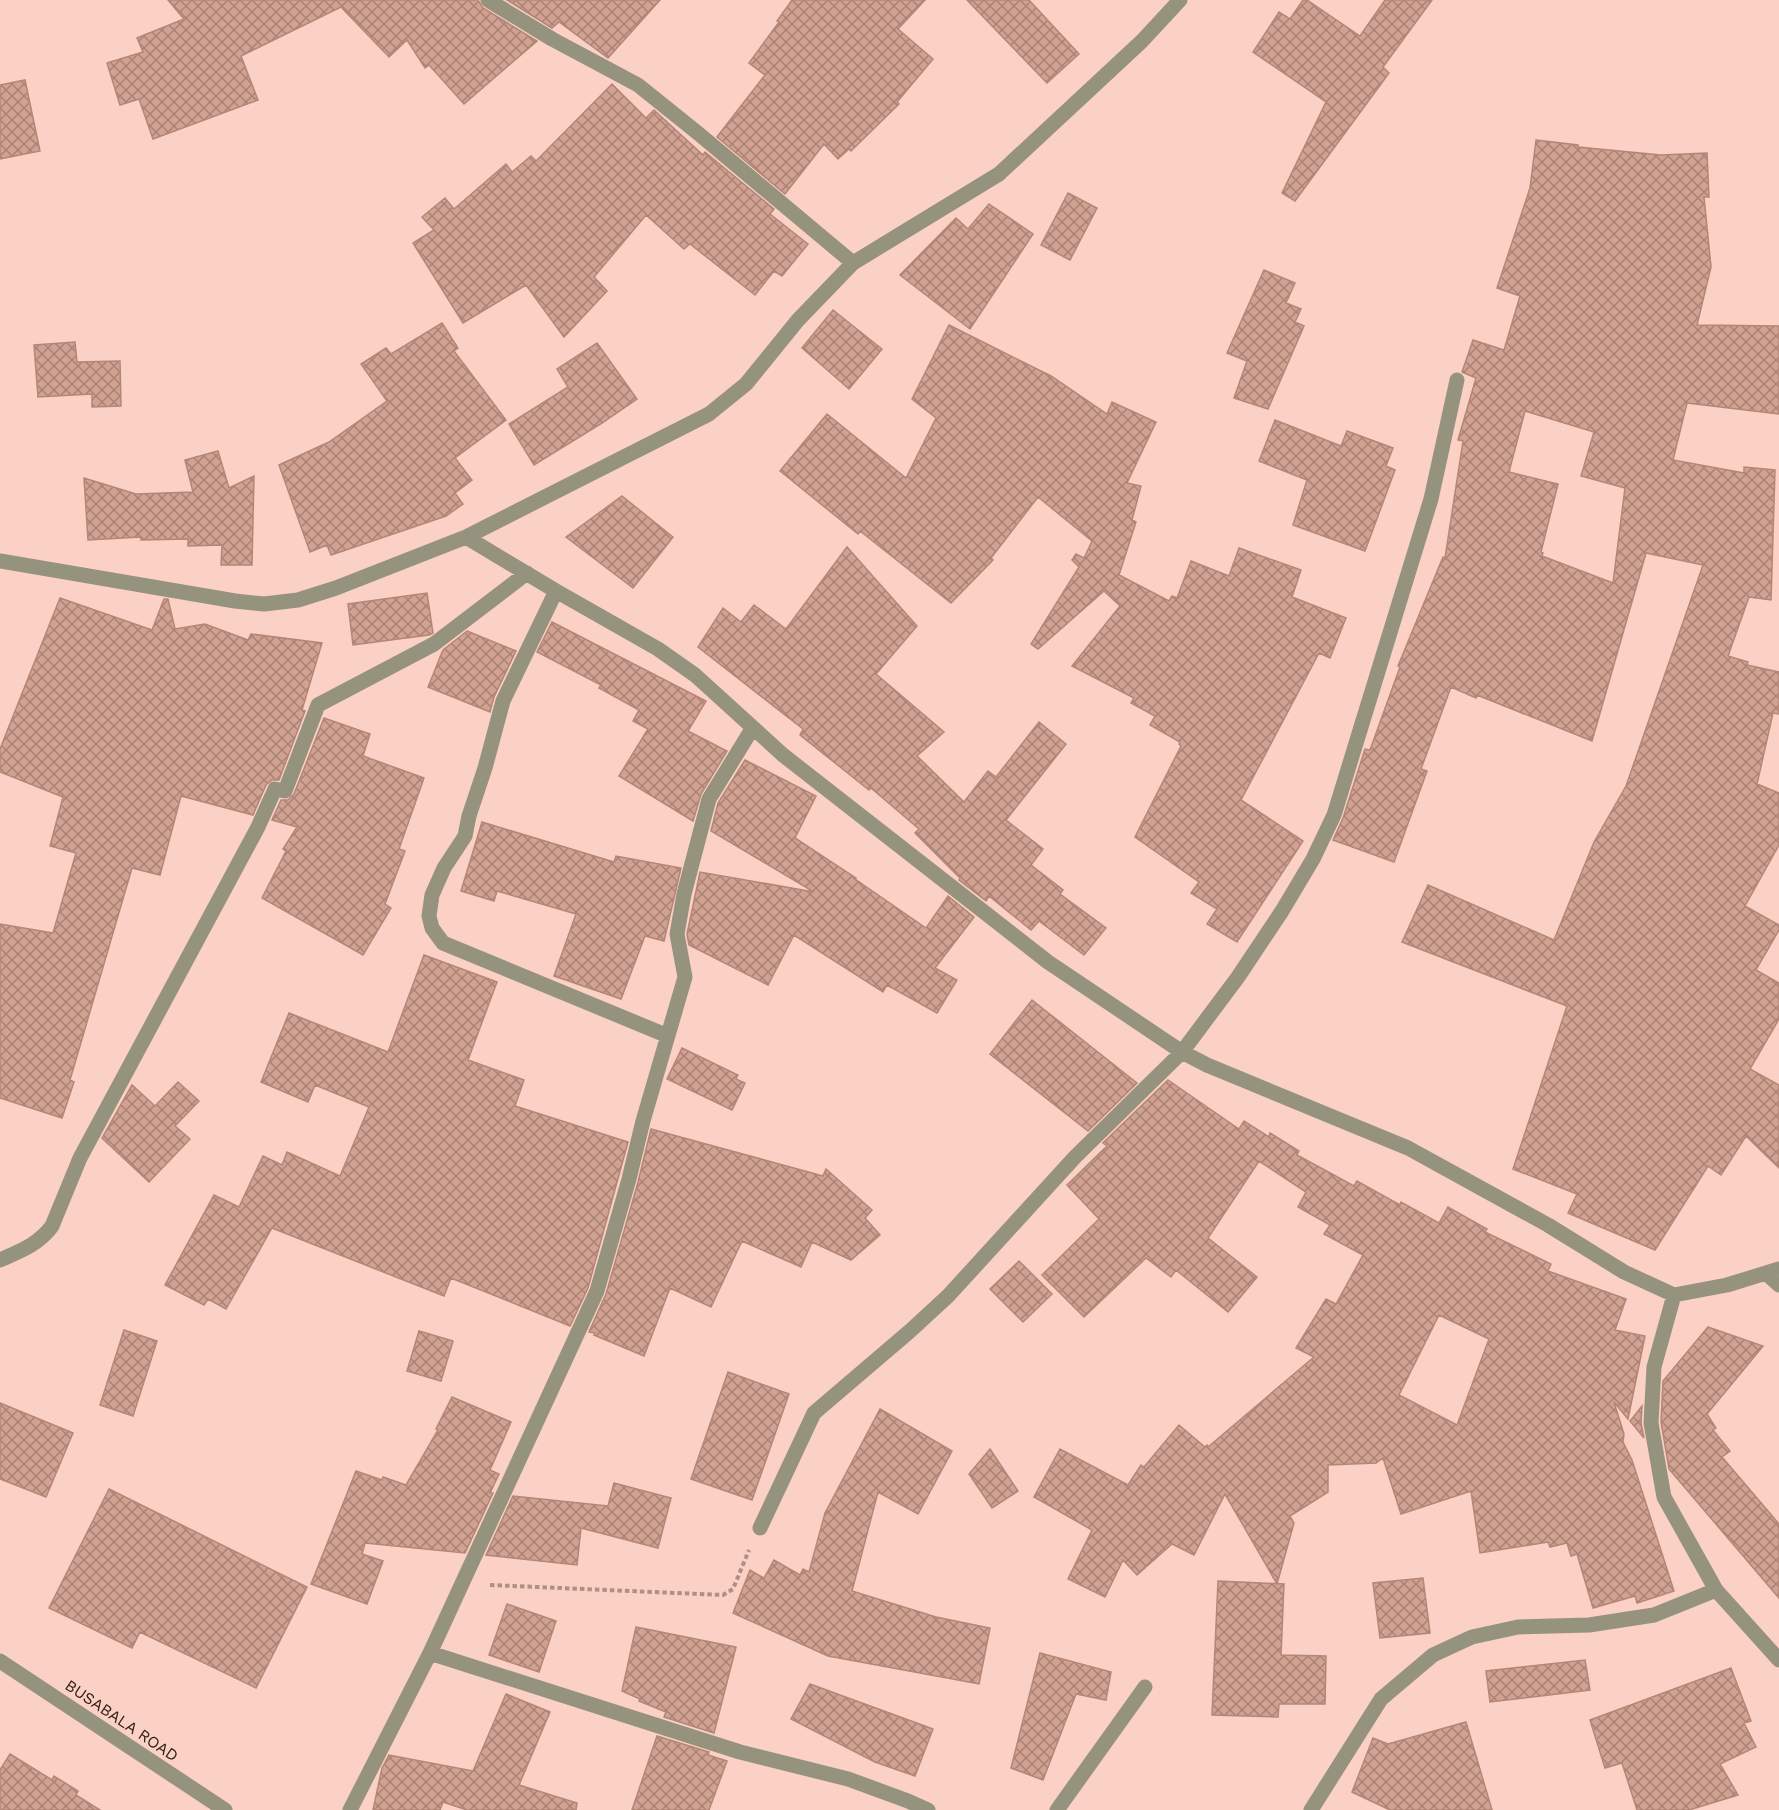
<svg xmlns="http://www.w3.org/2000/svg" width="1779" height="1810" viewBox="0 0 1779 1810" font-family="'Work Sans',sans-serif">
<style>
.building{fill:url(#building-cross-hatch);stroke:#b58677;stroke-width:1.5;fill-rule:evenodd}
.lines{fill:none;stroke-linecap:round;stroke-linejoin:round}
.path{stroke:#b09085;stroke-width:4;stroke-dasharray:4.5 3;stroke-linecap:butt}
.minor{stroke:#95927e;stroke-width:15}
.tertiary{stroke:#95927e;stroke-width:15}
.labels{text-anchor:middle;stroke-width:5;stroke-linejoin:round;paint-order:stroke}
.street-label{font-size:16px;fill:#32201a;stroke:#fad1c4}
</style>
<defs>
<pattern id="building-cross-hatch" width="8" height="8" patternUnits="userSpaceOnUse" patternTransform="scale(1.5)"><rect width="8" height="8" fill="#d1a191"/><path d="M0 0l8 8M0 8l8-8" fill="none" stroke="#aa8376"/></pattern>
</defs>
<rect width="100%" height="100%" fill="#fad1c4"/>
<path class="building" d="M168,0H478L483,8L537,41L464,104L429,65L425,68L407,40L389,57L341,7L241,56L258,100L153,139L139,99L120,105L107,63L143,52L137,38L184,19Z
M507,0H660L608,58L559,22L552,28Z
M792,0H925L898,29L933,59L897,102L899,104L851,151L849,149L838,159L824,144L785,194L717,137L765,75L749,63L779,22L777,21Z
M967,0H1029L1079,54L1047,83Z
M1303,0H1307L1360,36L1385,0H1432L1383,67L1389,73L1295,201L1282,193L1326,102L1253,52L1279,12L1290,19Z
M25,80L40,151L0,159V85Z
M612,84L646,118L654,110L703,155L705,152L774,209L770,214L808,244L782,276L774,271L755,295L690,244L684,249L646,215L594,277L607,291L564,337L526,285L463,323L413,243L434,230L422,217L445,198L454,209L506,164L512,172L531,156L536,161Z
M1536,140L1578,145V147L1661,155L1707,153L1709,197H1704L1711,267L1697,325L1779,326V414L1687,403L1673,460L1744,473V467L1775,470L1771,600L1749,597L1728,656L1748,662L1747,665L1779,672V714L1773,713L1757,784L1779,793V845L1745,906L1779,925V930L1756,970L1779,983V1019L1750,1069L1779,1085V1168L1746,1136L1721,1175L1708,1166L1655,1250L1568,1213L1577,1194L1513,1169L1567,1006L1402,942L1428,885L1554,940L1594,842L1626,786L1703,565L1646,553L1592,741L1477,695L1476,698L1451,687L1421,769L1427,771L1394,862L1333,840L1343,818L1365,749L1370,750L1400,667L1398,666L1443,557L1445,558L1463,441L1458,440L1476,378L1462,372L1473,340L1504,350L1520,296L1497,288L1530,188ZM1525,411L1594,432L1581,476L1625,488L1613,583L1542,556L1543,553L1541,552L1558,484L1509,472Z
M1068,193L1097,208L1070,260L1041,245Z
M989,204L1033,234L970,329L900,275L956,218L968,229Z
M1264,270L1295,283L1286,303L1301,309L1295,322L1304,326L1268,409L1234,398L1247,361L1227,353Z
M833,310L882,349L849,389L802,348Z
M442,323L458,348L454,351L506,420L455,458L472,480L455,493L463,504L446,516L331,555L327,545L310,552L279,465L329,442L387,401L361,364L386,348L391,354Z
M949,325L1051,376L1107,414L1112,402L1156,422L1127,483L1141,486L1132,520L1136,522L1119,575L1169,601L1172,596L1177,598L1191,561L1229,576L1239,548L1301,570L1292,597L1346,618L1330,658L1319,653L1241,800L1303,841L1237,942L1207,924L1217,909L1191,893L1199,882L1135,837L1181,746L1179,744L1180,742L1150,725L1155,716L1131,703L1134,698L1072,666L1120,606L1104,591L1038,649L1031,644L1079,567L1072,560L1076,554L1084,558L1092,541L1038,497L991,558L993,560L951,603L860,531L858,534L780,471L827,414L906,478L936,418L912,399Z
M75,342L77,362L120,361L121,406L92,407V394L38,397L34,345Z
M597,343L637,399L602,423L534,465L509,424L568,387L557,369Z
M1275,420L1341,446L1347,431L1393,448L1386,466L1395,470L1365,551L1293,525L1307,480L1259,461Z
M218,451L229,488L254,476L252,565H221L222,545L188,546V539L141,540V537L88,540L84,478L136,494L193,492L185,460Z
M622,496L673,537L633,588L566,537Z
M847,547L917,626L876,674L944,732L917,756L964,802L988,771L996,777L1039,722L1066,744L1006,820L1043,849L1031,865L1063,890L1060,894L1106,928L1084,955L1039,921L1031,930L989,896L986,901L959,880L960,878L915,833L919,829L871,788L869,790L800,735L803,729L698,647L723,608L741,622L754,605L786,629Z
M427,593L433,633L429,635L353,645L348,604Z
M60,598L152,630L164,599H168L175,629L205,624L248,640L251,634L322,643L302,710L305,711L279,780H272L266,785L253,815L181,796L160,875L132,868L70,1080L74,1082L62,1118L0,1098V924L53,933L76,853L50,846L63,797L0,772V749Z
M552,622L706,701L688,731L727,751L701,794L693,821L619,776L648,729L633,721L639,710L599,688L601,685L537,652Z
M467,631L516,651L494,697L490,712L428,687L443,650Z
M324,718L370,734L363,756L424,778L399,849L405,851L385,904L391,908L363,955L262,898L286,851L283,849L297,827L272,820L281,800H288L294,794Z
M745,760L816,796L795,838L856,878L855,879L926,928L948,896L974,917L935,968L957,980L937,1013L887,985L883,992L794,935L768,985L689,945L687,934L700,872L814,892L711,831L718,803Z
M482,822L614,862L616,856L681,868L664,941L645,936L621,999L554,976L576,914L497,891L494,901L461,891Z
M424,955L497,982L468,1060L524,1080L515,1106L628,1142L588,1288L570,1326L451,1278L444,1296L272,1228L226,1309L208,1299L204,1305L165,1285L214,1195L239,1207L263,1156L282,1165L287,1152L340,1176L369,1107L315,1085L308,1102L261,1082L289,1013L388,1052Z
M1032,1000L1137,1083L1088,1131L990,1054Z
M682,1048L738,1075L736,1079L745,1083L732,1110L667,1079Z
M1168,1080L1239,1129L1244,1121L1269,1137L1270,1133L1299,1151L1297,1155L1354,1186L1357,1181L1400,1205L1401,1202L1439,1223L1448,1207L1487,1229L1485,1232L1551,1264L1548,1271L1626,1299L1615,1330L1645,1336L1628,1419L1614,1402L1624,1434L1623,1442L1632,1460L1674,1591L1637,1603L1635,1596L1593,1608L1577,1554L1571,1556L1567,1543L1550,1547L1548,1542L1480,1553L1471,1491L1401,1514L1383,1458L1376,1463L1328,1465V1492L1290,1516L1294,1523L1277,1584L1225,1494L1194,1555L1172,1544L1137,1575L1123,1560L1105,1597L1068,1579L1092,1530L1034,1497L1060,1449L1128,1485L1141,1465L1144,1467L1179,1425L1205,1447L1207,1445L1208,1447L1314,1357L1296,1348L1326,1299L1336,1304L1363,1255L1324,1234L1330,1225L1298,1207L1306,1192L1259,1161L1208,1238L1257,1277L1228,1312L1176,1270L1171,1277L1146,1258L1084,1317L1042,1275L1099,1219L1067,1185L1107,1146L1103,1143ZM1439,1315L1489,1339L1457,1425L1399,1395Z
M178,1082L199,1101L175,1126L190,1139L149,1182L102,1138L132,1085L155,1106Z
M651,1129L823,1176L826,1169L872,1210L865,1218L880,1235L851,1260L812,1242L801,1267L742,1241L711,1307L670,1288L644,1356L594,1335L595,1333L589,1332L606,1294L638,1182Z
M1019,1261L1052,1294L1023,1322L990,1289Z
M1708,1327L1763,1346L1707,1414L1716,1428L1713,1430L1730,1451L1722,1457L1779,1524V1598L1669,1469L1661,1422L1663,1381Z
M124,1330L157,1341L133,1416L100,1405Z
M419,1331L453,1341L441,1381L407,1371Z
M728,1372L789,1394L752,1500L691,1479Z
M452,1397L511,1422L490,1470L499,1474L490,1493H493L465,1553L365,1543L362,1554L383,1561L367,1604L311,1584L356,1471L382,1480L383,1477L406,1485L438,1430L436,1429Z
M0,1403L73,1433L46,1497L0,1479Z
M1642,1406L1641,1423L1644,1438L1630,1421Z
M880,1409L952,1451L918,1514L878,1492L852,1591L936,1617L990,1628L979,1684L828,1656L733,1613L750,1570L764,1578L774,1560L800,1575L803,1569L809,1572L825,1513Z
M990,1449L1018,1491L992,1508L969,1474Z
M614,1483L671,1498L658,1548L581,1528L577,1565L486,1555L513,1496L608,1506Z
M109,1489L307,1587L256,1688L140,1632L132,1648L49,1608Z
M1423,1578L1430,1633L1380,1638L1373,1583Z
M1218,1581L1284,1584L1281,1655L1326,1656L1325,1704H1279L1278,1717L1212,1715Z
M507,1604L556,1621L539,1672L489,1655Z
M636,1627L736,1647L714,1733L664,1717L666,1712L639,1701L640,1699L622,1691Z
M1040,1653L1111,1672L1106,1700L1076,1694L1043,1780L1011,1768Z
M1585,1660L1590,1690L1490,1702L1486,1671Z
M1731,1668L1751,1721L1744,1723L1756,1747L1720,1764L1738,1795L1689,1810H1637L1622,1763L1605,1768L1590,1720Z
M810,1684L933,1729L915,1776L875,1762L791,1719Z
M506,1694L550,1712L519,1785L577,1803L576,1810H467L443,1802L440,1810H373L382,1768L389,1755L473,1771Z
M1466,1722L1492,1810H1390L1352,1792L1373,1738L1388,1744Z
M657,1736L709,1752L708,1755L727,1761L709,1810H632Z
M10,1754L52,1780L54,1776L78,1791L76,1795L100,1810H0V1770Z"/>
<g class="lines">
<path class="path" d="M490,1585L723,1595L733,1589L749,1550"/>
<path class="minor" d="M488,0L552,39L638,85L699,134L853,263
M466,537L556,591L658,649L695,675L783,755L1048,962L1182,1052L1207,1065L1408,1148L1548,1225L1624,1272L1674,1295L1727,1285L1779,1269
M0,561L235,601L264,604L298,600L336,588L466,537L709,414L746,384L798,320L853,263L999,174L1142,41L1180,0
M556,591L503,701L485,768L469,816L465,836L444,868L432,895L429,916L432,928L443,943L668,1036
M0,1260C20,1251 39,1244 52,1226L80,1158L258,827L275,789L285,791L318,705L434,644L527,573
M1767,1274L1779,1285
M1674,1295L1654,1367L1651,1423L1664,1497L1716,1590L1779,1660
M760,1528L814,1413L910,1331L948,1296L1075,1157L1182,1052L1238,977L1282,911L1313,859L1334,815L1431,499L1457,380
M430,1653L597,1291L629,1179L643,1121L685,977L677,934L684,894L709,799L752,729
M350,1810L430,1653L740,1752L848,1779L908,1801L928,1810
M1057,1810L1145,1687
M1311,1810L1381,1699L1433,1655L1472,1637L1518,1627L1589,1625L1654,1615L1716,1590"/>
<path class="tertiary" d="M0,1661L225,1810"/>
</g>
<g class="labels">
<g class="street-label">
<text transform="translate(122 1720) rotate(34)" y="6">BUSABALA ROAD</text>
</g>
</g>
</svg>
